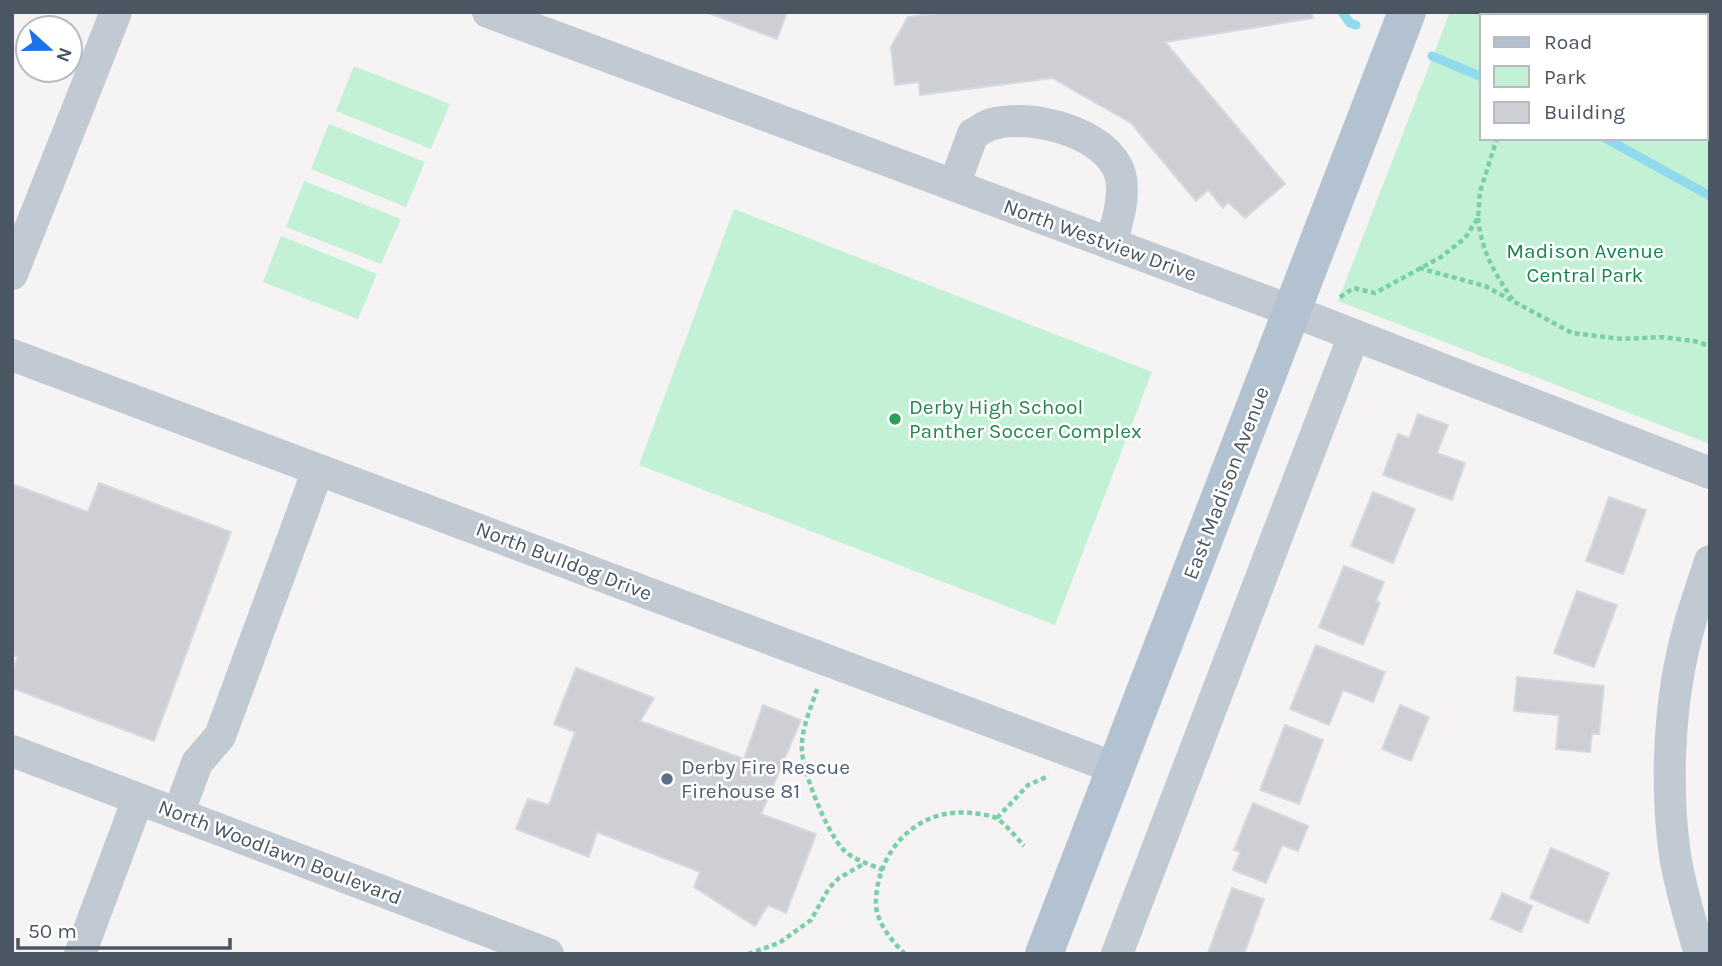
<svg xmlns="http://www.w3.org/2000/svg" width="1722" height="966" viewBox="0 0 1722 966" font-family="Karla,sans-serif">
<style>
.green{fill:#c3f1d5;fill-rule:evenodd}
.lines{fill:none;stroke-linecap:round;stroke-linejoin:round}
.stream{stroke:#90daee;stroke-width:9}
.building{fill:#cdcfd5;stroke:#d7d9de;stroke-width:2}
.path{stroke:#7ad0a6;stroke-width:4.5;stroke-dasharray:5 3.5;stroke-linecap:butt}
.minor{stroke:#c1cad2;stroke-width:32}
.major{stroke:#b3c2d1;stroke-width:38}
.leisure-dot{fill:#2e9e5b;stroke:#fff;stroke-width:2.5}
.service-dot{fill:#5c6f8a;stroke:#fff;stroke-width:2.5}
.labels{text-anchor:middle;stroke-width:5;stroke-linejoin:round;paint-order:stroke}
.street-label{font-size:21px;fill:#4a5661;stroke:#fff}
.park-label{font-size:21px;fill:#17864f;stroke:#fff}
.leisure-label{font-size:21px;fill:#27864d;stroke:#fff;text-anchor:start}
.service-label{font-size:21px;fill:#4e5e75;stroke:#fff;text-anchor:start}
</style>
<rect width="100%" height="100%" fill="#f5f3f3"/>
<path class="green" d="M1450,12H1710V444L1338,301ZM1482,16H1706V138H1482Z
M354,66L450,104L431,149L336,111Z
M329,124L425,162L406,207L311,169Z
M304,181L401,219L381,264L286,227Z
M734,209L1152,372L1055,625L639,465Z
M281,236L377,274L358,319L263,282Z"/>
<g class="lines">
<path class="stream" d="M1342,12L1350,23L1356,25
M1432,56L1482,77
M1605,138L1710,196"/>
</g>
<path class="building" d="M706,12H787L777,39Z
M945,12H1311L1313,18L1165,42L1285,184L1245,218L1228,202L1223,208L1208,190L1196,201L1131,123L1052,78L920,95L919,82L895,85L891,47L908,17Z
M1418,414L1448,425L1437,453L1465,463L1452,500L1383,475L1398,434L1409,438Z
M99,483L231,532L154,741L12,688V671L18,657L12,655V484L88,512Z
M1373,492L1415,509L1393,563L1351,546Z
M1609,497L1646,510L1623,574L1586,561Z
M1344,566L1384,582L1376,601L1380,603L1363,645L1319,627Z
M1577,591L1617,605L1594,667L1554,653Z
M1316,645L1385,672L1373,702L1343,690L1329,725L1290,709Z
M576,668L654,698L640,721L744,759L763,705L801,720L761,814L816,834L786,913L768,905L755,926L694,887L700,872L597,832L589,857L516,829L528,799L549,805L575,732L554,724Z
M1517,677L1604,686L1599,734H1592L1590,752L1556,749L1559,715L1514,711Z
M1400,705L1429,717L1411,761L1382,749Z
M1285,725L1323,740L1299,804L1260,790Z
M1253,803L1308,826L1298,851L1282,845L1266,883L1233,870L1240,852L1234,850Z
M1551,848L1609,873L1588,923L1530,898Z
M1232,888L1264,899L1244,954H1211L1208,953Z
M1502,893L1532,906L1521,932L1491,919Z"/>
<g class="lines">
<path class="path" d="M1545,16L1546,12
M1478,218C1482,254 1495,273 1514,302
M1419,268L1485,286L1572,333L1622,339L1662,337L1694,341L1710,346
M1340,297L1354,288L1375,293L1441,257L1465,238L1478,218L1480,192L1497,138
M817,689C811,708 800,732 802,752C804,775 826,829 841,847C850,859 870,864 883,870
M997,818L1028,785L1049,776
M748,954L779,943L811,920L829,888L839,878L865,863
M905,954C891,940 874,920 876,899C879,847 920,807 972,813C979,814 992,815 998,819C1007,826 1016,837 1024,846"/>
<path class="minor" d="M488,12L1292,311L1710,473
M954,185L973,134C979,131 985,126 992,124C1030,113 1107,132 1120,174C1126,195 1117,223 1111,244
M12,274L116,12
M12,355L1115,768
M12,751L548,954
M178,814L197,763L220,736L318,470
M80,954L138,799
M1117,954L1354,335
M1700,954C1691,922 1680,888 1675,855C1665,784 1669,697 1689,627C1695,605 1703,583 1710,561"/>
<path class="major" d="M1044,954L1407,12"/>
</g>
<circle class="leisure-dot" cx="895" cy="419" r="7"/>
<circle class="service-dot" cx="667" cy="779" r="7"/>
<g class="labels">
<g class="street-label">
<text transform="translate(1100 240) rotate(20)" y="7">North Westview Drive</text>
<text transform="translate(1226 483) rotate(-69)" y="7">East Madison Avenue</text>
<text transform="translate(564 561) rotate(21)" y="7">North Bulldog Drive</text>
<text transform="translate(280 852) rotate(21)" y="7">North Woodlawn Boulevard</text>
</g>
<g class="park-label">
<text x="1585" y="258">Madison Avenue<tspan x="1585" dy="24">Central Park</tspan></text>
</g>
<g class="leisure-label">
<text x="909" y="414">Derby High School<tspan x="909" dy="24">Panther Soccer Complex</tspan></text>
</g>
<g class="service-label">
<text x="681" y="774">Derby Fire Rescue<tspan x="681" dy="24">Firehouse 81</tspan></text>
</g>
</g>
<rect width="1722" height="966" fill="none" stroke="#4a5661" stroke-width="28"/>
<rect x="1480" y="14" width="228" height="126" fill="#ffffff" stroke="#b7bbc0" stroke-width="2"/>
<rect x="1494" y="37" width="35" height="10" fill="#b3c2d1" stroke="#b7bbc0" stroke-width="2"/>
<text x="1544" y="49" font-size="21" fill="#4a5661">Road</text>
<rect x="1494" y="66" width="35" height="21" fill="#c3f1d5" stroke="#b7bbc0" stroke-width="2"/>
<text x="1544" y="84" font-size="21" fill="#4a5661">Park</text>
<rect x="1494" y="102" width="35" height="21" fill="#cdcfd5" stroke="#b7bbc0" stroke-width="2"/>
<text x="1544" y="119" font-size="21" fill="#4a5661">Building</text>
<g transform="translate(49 49) rotate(111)"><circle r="33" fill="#ffffff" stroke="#b7bbc0" stroke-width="2"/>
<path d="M0-5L12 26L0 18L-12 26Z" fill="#1a73e8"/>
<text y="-10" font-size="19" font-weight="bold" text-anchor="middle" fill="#4a5661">N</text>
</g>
<path d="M18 938v10h212v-10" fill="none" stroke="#4a5661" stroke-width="3.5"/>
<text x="28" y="938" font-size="21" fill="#4a5661" stroke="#ffffff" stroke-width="5" paint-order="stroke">50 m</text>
</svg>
